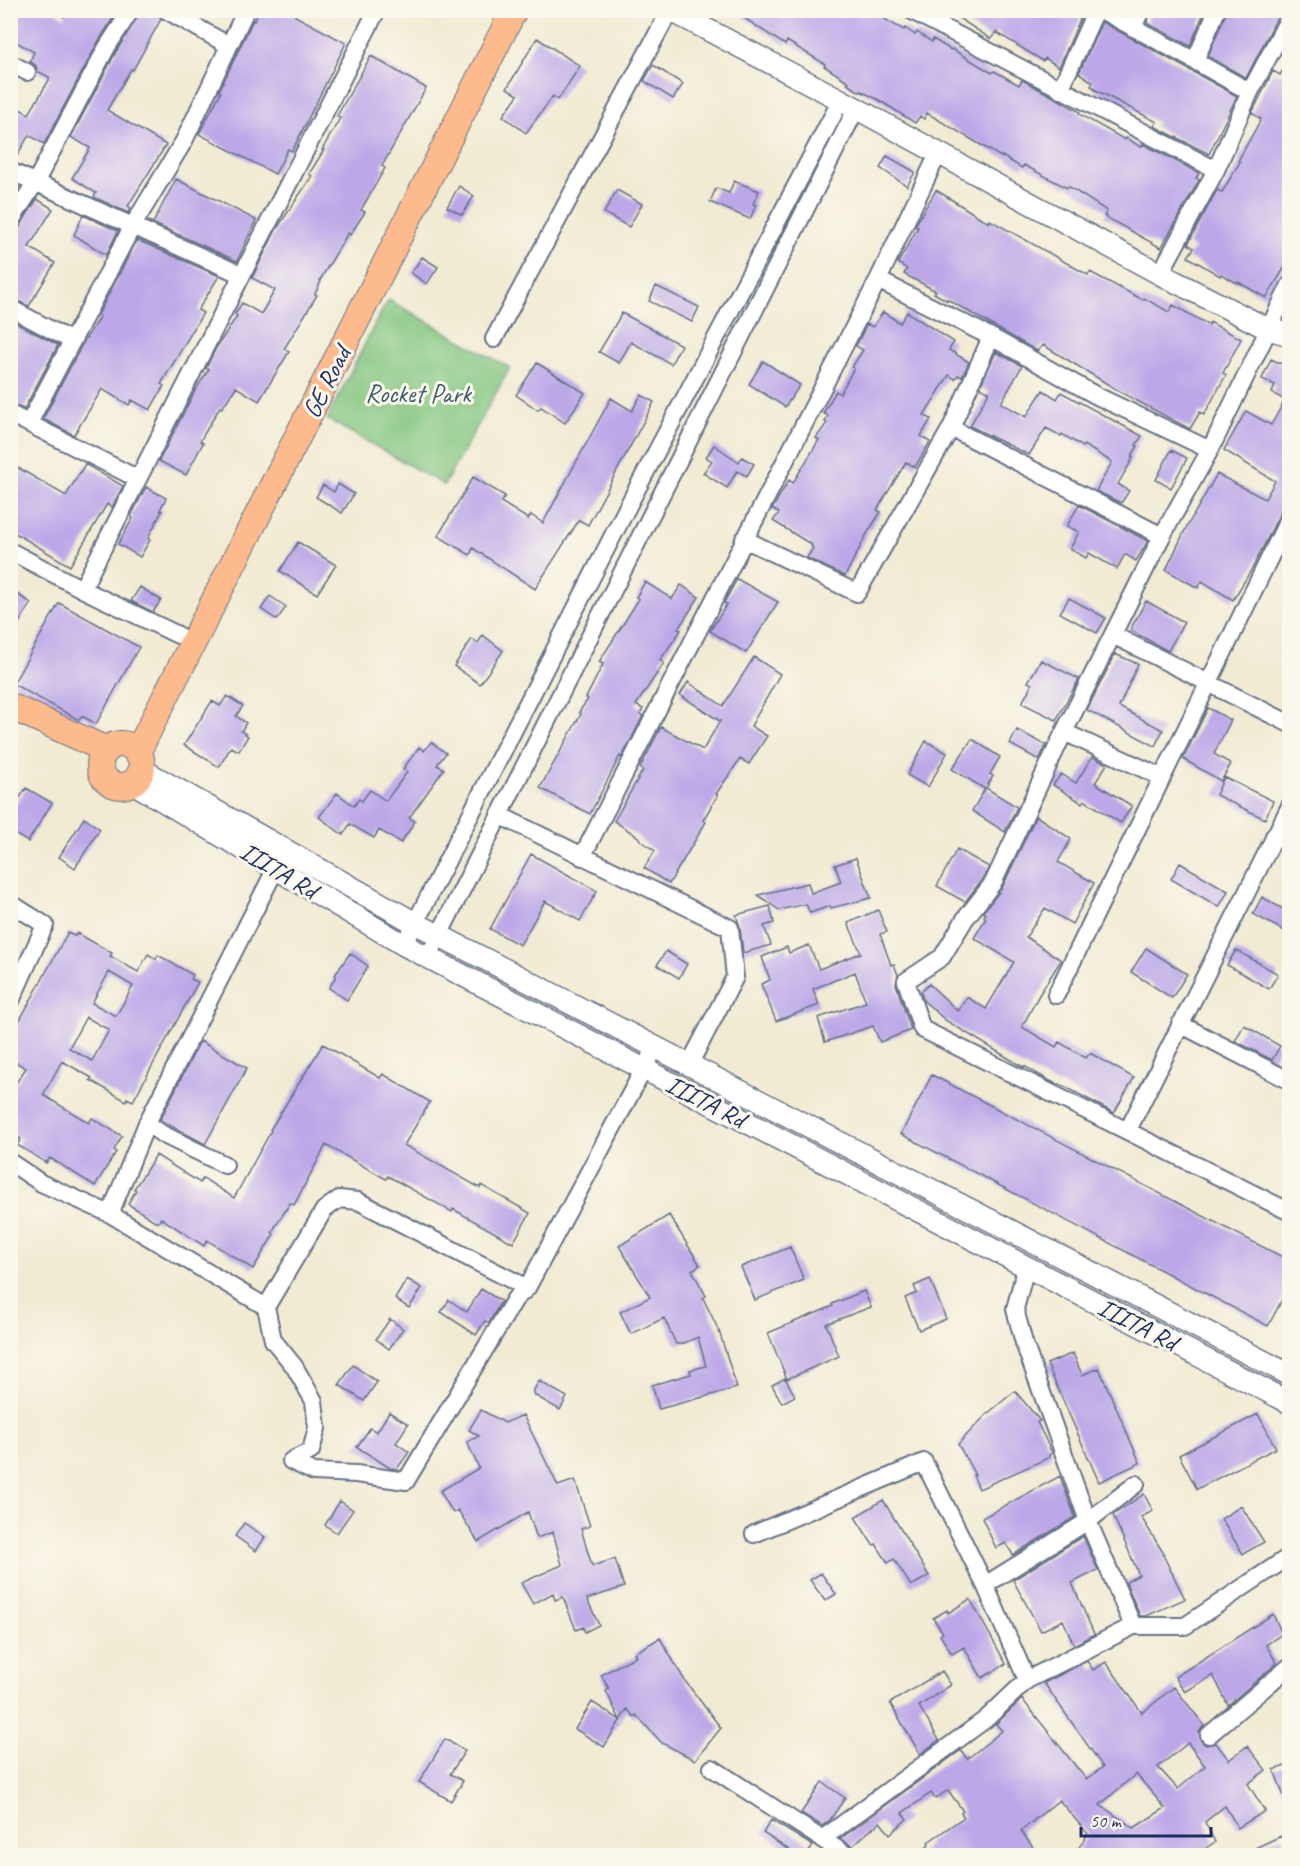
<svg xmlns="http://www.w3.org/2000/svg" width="1300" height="1866" viewBox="0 0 1300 1866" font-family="Caveat,sans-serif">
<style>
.green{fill:#83c680;stroke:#4f7a6f;stroke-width:1.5}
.building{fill:#bca8e8;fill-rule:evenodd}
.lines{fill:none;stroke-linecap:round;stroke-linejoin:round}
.minor-casing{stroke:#667187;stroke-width:20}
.tertiary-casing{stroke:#667187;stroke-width:24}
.primary-casing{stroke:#667187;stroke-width:28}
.minor{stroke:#fff;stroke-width:16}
.tertiary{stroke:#fff;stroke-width:21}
.primary{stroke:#fcba8d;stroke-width:26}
.labels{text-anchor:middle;stroke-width:6;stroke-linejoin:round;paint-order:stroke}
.street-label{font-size:26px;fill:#1b2f5e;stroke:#fbf7ec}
.park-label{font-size:26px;fill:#3a5c68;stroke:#fbf7ec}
</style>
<rect width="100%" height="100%" fill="#fbf7ec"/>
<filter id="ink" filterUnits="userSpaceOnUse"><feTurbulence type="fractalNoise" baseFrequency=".0167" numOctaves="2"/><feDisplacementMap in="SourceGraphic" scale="12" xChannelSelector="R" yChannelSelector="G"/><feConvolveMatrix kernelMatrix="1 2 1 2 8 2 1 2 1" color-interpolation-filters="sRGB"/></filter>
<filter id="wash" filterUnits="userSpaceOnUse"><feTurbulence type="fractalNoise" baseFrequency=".008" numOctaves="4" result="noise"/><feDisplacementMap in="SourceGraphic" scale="24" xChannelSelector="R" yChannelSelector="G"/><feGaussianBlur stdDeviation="1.35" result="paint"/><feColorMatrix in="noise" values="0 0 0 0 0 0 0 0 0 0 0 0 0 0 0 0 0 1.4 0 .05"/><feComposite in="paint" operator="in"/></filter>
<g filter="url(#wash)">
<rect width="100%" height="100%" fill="#f1ebd3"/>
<path class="green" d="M389,300L510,368L444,485L327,419L380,314Z"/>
<g id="blocks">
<path class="building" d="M16,10H53L64,17L68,10H118L98,42L44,144L29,135L14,161H10V125L20,109L29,114L49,80V77L37,71L36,66L30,61L34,52L11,39L16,30L10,26V21Z
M141,10H156L161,19L133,70L131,69L107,110L166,145L128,206L131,208L128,213L94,197L96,193L72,178L90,148L71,137L116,52Z
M260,10H297L295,16L346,43L292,151L288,149L275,174L199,134L221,92L219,91L253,20L254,21Z
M732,10H868L904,30L905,28L915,35L917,32L932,42L933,39L951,50L952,49L992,73L994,71L1019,85L1022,80L1061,101L1080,112L1079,114L1125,140L1126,138L1141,147L1143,144L1199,173L1196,178L1199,180L1161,248L1104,216L1107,211L1068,186L1067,188L1024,165L1022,168L1002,156L1001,157L927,113L924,119L920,116L915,123L879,100L861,91L860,92L847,84L849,82L824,66L825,64L787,41L785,45Z
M946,10H1084L1059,67L1045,58L1043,61L996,32L991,39Z
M1151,10H1205L1190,46L1147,23Z
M1227,10H1281L1246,78L1208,56Z
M1102,22L1237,96L1209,154L1154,126L1157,122L1094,89L1095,88L1091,86L1093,82L1079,73Z
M537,38L580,66L558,100L553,96L526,133L503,116L518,95L507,88Z
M371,56L426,88L382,166L385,168L361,210L365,212L350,235L348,233L320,280L321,281L315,294L317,295L284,349L289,352L270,383L259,401L236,387L222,408L220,407L200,441L203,443L186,475L159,461L195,391L209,369L206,368L216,348L237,316L235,314L242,303L261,314L275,290L252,278L276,230L312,176L309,174L324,150H322L340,118L337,116Z
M1290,58V259L1266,298L1238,282L1237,283L1221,274L1220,276L1188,257L1194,248L1188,244L1217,190L1222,192L1240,162L1238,161L1261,119L1252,113L1273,71L1280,75Z
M653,65L683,84L673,99L644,81Z
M887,156L915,172L907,186L880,168Z
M176,179L256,220L237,261L148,221L153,223Z
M734,181L759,191L753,204L756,205L750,219L710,202L716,188L729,193Z
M10,183L19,187L10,201Z
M459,186L474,196L462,215L447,207Z
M617,190L642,204L629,227L604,213Z
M936,190L989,223L990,220L1088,275L1090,272L1143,300L1144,298L1169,312L1173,305L1209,325L1210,322L1241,339L1223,373L1226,375L1204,415L1200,412L1190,429L1124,394L1043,345L1037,351L947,299L946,300L934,293L936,291L904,274L907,269L898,263L918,227L915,226L919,219Z
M37,199L53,209L29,247L55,263L29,306L10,298V232L19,228Z
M83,215L118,231L106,255L74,235Z
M137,240L219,276L198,310L203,313L161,384L164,386L150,410L132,400L129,405L102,389L74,435L43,419L82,345L100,316L98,315Z
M422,257L438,267L427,284L411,273Z
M656,286L699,307L692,322L649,301Z
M883,312L900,323L907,312L954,342L949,350L969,362L962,377L958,375L955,379L949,375L924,415L931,419L921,436L930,442L915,467L906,462L877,510L881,512L868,532L845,576L807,558L813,548L811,546L812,545L773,521L779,513L772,509L789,480L793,483L819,440L816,438L827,423L825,422L828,416L823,413L836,391L840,394L854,368L852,367L863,350L856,346L867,324L873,327Z
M622,313L681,345L671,364L631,342L619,363L599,352Z
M10,320L58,345L24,409L10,404Z
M996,352L1022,366L1001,403L1026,417L1043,390L1057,399L1061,392L1142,436L1136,445L1138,446L1131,457L1133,458L1118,484L1129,491L1121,503L1096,491L1112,462L1084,445L1083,447L1062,434L1061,436L1046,428L1029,455L970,426L989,392L980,387Z
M1290,354V506L1281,511L1253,567L1233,600L1202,581L1198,588L1166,570L1185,530L1217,474L1265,499L1275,481L1224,450L1246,411L1271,425L1285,400L1272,393L1275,385L1262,379L1271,359L1284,365Z
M763,361L800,385L785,407L749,384Z
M537,363L585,393L565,423L541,407L538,410L516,395Z
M641,395L654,402L588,525L579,520L535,589L473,548L470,555L438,536L473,477L505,496L501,502L528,519L531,515L543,523L611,398L632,411Z
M714,445L739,462L742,457L754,464L747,476L737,471L727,488L703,473L712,461L706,457Z
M1171,450L1187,458L1171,488L1156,480Z
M10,463L66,496L85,464L123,486L112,507L107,504L70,566L10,530Z
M338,484L354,494L342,513L316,497L323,485L334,492Z
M146,487L166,498L160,510L162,511L148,538L150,540L140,557L118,544L133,518L131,516Z
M1079,505L1148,541L1136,561L1125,554L1117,569L1089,553L1086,558L1070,549L1079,532L1067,526Z
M298,542L336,565L317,594L280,571Z
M737,579L778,602L746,653L710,631L727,604L724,603Z
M645,582L672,599L681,585L699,597L678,629L681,630L660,660L664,663L636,705L643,709L640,714L643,716L622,757L620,756L590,814L540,788L581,714L579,712L588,699L586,698L603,664L599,662L639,599L636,597Z
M140,587L161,600L153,612L131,601Z
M17,594L31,603L10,637V604Z
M270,596L286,607L277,620L261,609Z
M1069,598L1106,618L1097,633L1060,613Z
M1146,601L1184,622L1168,651L1130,630Z
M59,603L139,647L96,724L82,716L79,720L13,684Z
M483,635L503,651L480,684L454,666L472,639L478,643Z
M1115,654L1138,664L1119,707L1163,730L1155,746L1087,710Z
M754,657L780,674L751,726L767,736L749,764L740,759L716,794L718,795L703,820L706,822L669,884L644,868L655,851L639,839L640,838L614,821L643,770L640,768L661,727L703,750L720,721L680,695L688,682L723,706Z
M1041,660L1079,679L1056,720L1022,703L1032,684L1028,682Z
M227,696L243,706L236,716L246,723L241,731L248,736L239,751L231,747L219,767L184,745L212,701L220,706Z
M1208,708L1231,720L1214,754L1231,764L1221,781L1183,759Z
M1017,730L1046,745L1039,760L1010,744Z
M972,739L1000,757L990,774L993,776L986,788L1017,807L1005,832L972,811L985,789L952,769Z
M926,741L947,753L928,787L907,775Z
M431,742L446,753L437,765L444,769L409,818L415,821L401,843L379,830L374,838L350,824L343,835L319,817L337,793L354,806L359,799L362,801L370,790L386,801L407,772L403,769L419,747L424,751Z
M1092,757L1107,764L1095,783L1132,806L1121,823L1084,800L1082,803L1053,785L1061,774L1076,783Z
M1224,777L1273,801L1265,819L1216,795Z
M26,788L52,803L28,842L10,831V813Z
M1036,816L1071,839L1058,862L1094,883L1072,924L1045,908L1026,937L1061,960L1039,995L1022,1027L1056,1047L1059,1042L1086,1058L1090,1053L1134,1078L1114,1113L1060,1084L1059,1085L1048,1080L1024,1066L1023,1067L945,1020L923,1000L921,992L929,984L958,1011L967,997L986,1009L1014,962L974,938L986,918L984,916L986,914L983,912L1002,888Z
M84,818L100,829L75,868L59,857Z
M957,849L989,867L984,877L965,902L937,886Z
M531,854L597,891L580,921L545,901L520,945L490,929Z
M856,858L871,898L831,908L830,906L810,913L806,904L779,910L758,895L808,883L811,893L841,882L835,865Z
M1180,863L1228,891L1219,907L1171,879Z
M1262,897L1290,913V934L1253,914Z
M770,906L774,923L764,926L771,945L743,953L740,927L736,915Z
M878,910L887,932L880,934L891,965L894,964L898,975L896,984L911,1030L880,1042L873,1026L825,1042L818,1018L866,1002L855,972L813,989L819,1005L776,1021L761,984L770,980L762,957L787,947L789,953L809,945L819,969L861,953L848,923Z
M68,932L75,936L77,933L112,953L110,956L138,972L148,954L156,959L158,955L193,975L191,979L198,982L133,1101L127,1098L126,1101L90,1080L92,1078L62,1061L43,1095L89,1123L92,1118L122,1136L114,1150L116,1152L95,1186L50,1158L46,1163L29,1152L17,1145L21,1139L10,1132V1092L26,1068L10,1059V1038ZM109,972L133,986L116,1016L92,1003ZM86,1017L109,1030L92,1061L69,1048Z
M1146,948L1187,974L1172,998L1131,972Z
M1236,950L1278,974L1269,989L1227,965Z
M666,951L687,964L679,978L657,965Z
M350,953L368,966L347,1000L329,988L336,976L335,975Z
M1244,1025L1280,1046L1272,1060L1235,1041Z
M200,1041L247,1068L205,1144L160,1120Z
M323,1044L380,1078L383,1074L430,1102L404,1145L480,1188L481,1185L530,1213L513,1243L453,1209L452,1212L388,1176L386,1179L326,1145L294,1205L290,1203L272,1232L274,1234L253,1269L207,1240L204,1246L161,1218L158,1223L128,1204L136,1190L134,1189L156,1155L200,1183L203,1178L234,1198L271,1131L270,1130Z
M932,1075L1290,1261V1285L1268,1326L901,1134Z
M669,1215L700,1265L692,1270L706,1296L703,1298L719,1331L737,1388L659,1409L652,1385L691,1374L690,1370L706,1366L698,1337L682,1344H676L664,1318L631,1334L620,1312L650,1297L619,1246Z
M790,1247L804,1280L755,1300L741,1267Z
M407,1279L422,1288L409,1308L395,1299Z
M930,1279L946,1319L919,1330L905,1298L917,1293L914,1286Z
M481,1289L501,1301L489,1323L485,1321L476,1335L441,1312L449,1300L467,1312Z
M864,1291L871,1307L826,1324L839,1356L787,1379L768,1333L833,1306L832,1304Z
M390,1319L403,1329L389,1349L376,1339Z
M1073,1353L1082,1375L1099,1368L1140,1463L1099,1482L1047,1364Z
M353,1365L377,1382L364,1401L339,1385Z
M785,1378L795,1396L782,1403L772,1385Z
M539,1381L567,1397L560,1410L534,1395V1390Z
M1015,1391L1040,1421L1037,1422L1052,1453L1049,1455L1050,1457L979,1489L973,1475H975L958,1444L987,1414Z
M481,1410L505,1423L523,1415L558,1486L575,1480L590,1526L581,1529L592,1566L615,1559L624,1587L587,1599L599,1625L585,1632L583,1627L576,1630L563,1597L555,1600L553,1593L533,1604L521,1583L562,1565L553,1532L537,1538L528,1512L478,1542L458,1510L453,1513L440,1491L479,1468L467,1442L479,1436L469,1430Z
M389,1412L408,1424L396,1443L409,1452L397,1469L390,1468L357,1447L370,1428L377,1432Z
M1258,1414L1276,1448L1197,1489L1179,1455Z
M1060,1476L1075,1517L1013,1555L1006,1543L996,1548L982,1518Z
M1144,1494L1153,1511L1141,1517L1164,1554L1163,1555L1185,1599L1146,1616H1140L1126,1582L1139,1575L1113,1515Z
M883,1500L929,1576L911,1586L894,1559L888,1563L876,1544L873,1545L855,1517Z
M340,1501L353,1510L337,1533L325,1525Z
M1241,1506L1264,1542L1243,1554L1221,1519Z
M244,1523L265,1537L256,1551L235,1536Z
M1083,1536L1098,1570L1072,1583L1094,1634L1074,1645L1063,1620L1041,1631L1013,1580Z
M821,1573L836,1594L825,1601L810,1580Z
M970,1599L1006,1664L982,1678L964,1647L952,1654L940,1635L943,1633L933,1618L947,1610L948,1613Z
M1273,1614L1282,1634L1266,1645L1277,1663L1228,1705L1213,1675L1185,1692L1175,1677Z
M660,1638L685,1681L721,1728L695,1760L662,1743L636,1715L634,1717L627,1709L604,1747L575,1729L592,1702L620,1720L606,1691L609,1689L601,1675L636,1656L634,1653Z
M1087,1661L1093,1670L1106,1662L1142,1713L1174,1687L1204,1725L1199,1732L1201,1741L1206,1745L1216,1743L1229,1760L1247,1746L1266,1770L1248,1784L1265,1811L1238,1828L1225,1806L1205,1822L1215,1842L1194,1856H1088L1078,1849L1088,1834L1059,1800L1021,1831L1039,1856H918L929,1845L928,1842L964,1817L961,1813L963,1811L948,1790L935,1799L931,1793L902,1813L907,1819L890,1834L880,1822L852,1846L840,1839L961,1750L967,1759L1002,1731L996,1724L1022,1699L1086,1779L1103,1767L1044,1683ZM1188,1743L1205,1766L1178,1789L1158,1767ZM1136,1774L1165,1808L1134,1828L1100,1805Z
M942,1671L951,1685L919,1706L939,1740L920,1754L890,1703Z
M445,1739L465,1751L450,1774L463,1781L451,1801L419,1782Z
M1290,1764V1806L1288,1807L1274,1770Z
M822,1782L845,1798L830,1820L822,1826L801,1813Z
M771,1820L813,1846L806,1856H798L763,1833Z
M1281,1836L1290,1849V1856H1238Z"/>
</g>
</g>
<g filter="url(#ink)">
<use href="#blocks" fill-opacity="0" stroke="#667187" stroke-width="1.5"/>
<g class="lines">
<g class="minor-casing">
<path id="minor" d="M166,10L228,45
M910,10L1216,170
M1101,10L1195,61
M1217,10L1195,61L1250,92
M1133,28L1141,10
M10,63L27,72
M1060,90L1096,10
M10,171L242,275
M10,222L35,183L107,47L131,10
M1160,274L1216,170L1250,92L1290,16
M878,280L991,337L1097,396L1210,450
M10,308L72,341
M494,339L670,10
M10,414L138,479
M29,423L132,227L184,141L246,10
M951,428L1162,536L1064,732L993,883L965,919L942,957L906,981L922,1029L1290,1212
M1162,536L1210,450L1290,285
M744,539L857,593L951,428L991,337
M10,551L82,589L178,635
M82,589L377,10
M1113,635L1290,724
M1064,732L1161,777
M499,815L730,928L735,977L689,1065
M1274,836L1290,844
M582,857L878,280L938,154
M10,903L45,925L10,1003
M404,945L629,504L841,100
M428,957L856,109
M1056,995L1290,516
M1180,1024L1290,1081
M147,1123L162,1134L225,1165
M1128,1130L1290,806
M10,1162L41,1183L110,1214L266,1307
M110,1214L147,1123L276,868
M527,1288L358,1201L339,1199L324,1210L266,1307L273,1340L294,1366L314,1401L317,1428L311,1451L291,1461L314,1472L356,1474L406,1481L515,1299L527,1288L655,1048
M754,1534L924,1462L985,1585L1027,1680L1133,1626L1088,1521L1024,1343L1015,1309L1026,1267
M985,1585L1088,1521L1136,1484
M1133,1626H1185L1290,1556
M1209,1735L1290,1666
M712,1768L848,1856
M822,1839L986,1719L1027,1680"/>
</g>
<g class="tertiary-casing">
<path id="tertiary" d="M670,10L841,100L1160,274L1268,329L1290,335
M141,769L415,923L1290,1375
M133,783L404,945L1290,1403"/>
</g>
<g class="primary-casing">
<path id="primary" d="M10,706L107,750
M100 765a21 21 0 1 1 42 0a21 21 0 1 1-42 0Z
M137,753L514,10"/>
</g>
<use href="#minor" class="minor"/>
<use href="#tertiary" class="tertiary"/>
<use href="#primary" class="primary"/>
</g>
</g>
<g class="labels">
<g class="street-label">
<text transform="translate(326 382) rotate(-63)" y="9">GE Road</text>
<text transform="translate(279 870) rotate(31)" y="9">IIITA Rd</text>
<text transform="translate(706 1101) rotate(27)" y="9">IIITA Rd</text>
<text transform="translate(1138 1324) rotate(27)" y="9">IIITA Rd</text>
</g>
<g class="park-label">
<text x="418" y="402">Rocket Park</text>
</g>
</g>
<rect width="1300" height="1866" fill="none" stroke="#fbf7ec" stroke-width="36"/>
<path d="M1081 1827v9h130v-9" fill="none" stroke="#1b2f5e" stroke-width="3"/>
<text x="1090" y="1827" font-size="18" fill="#1b2f5e" stroke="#fbf7ec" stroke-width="4.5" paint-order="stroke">50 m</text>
</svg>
